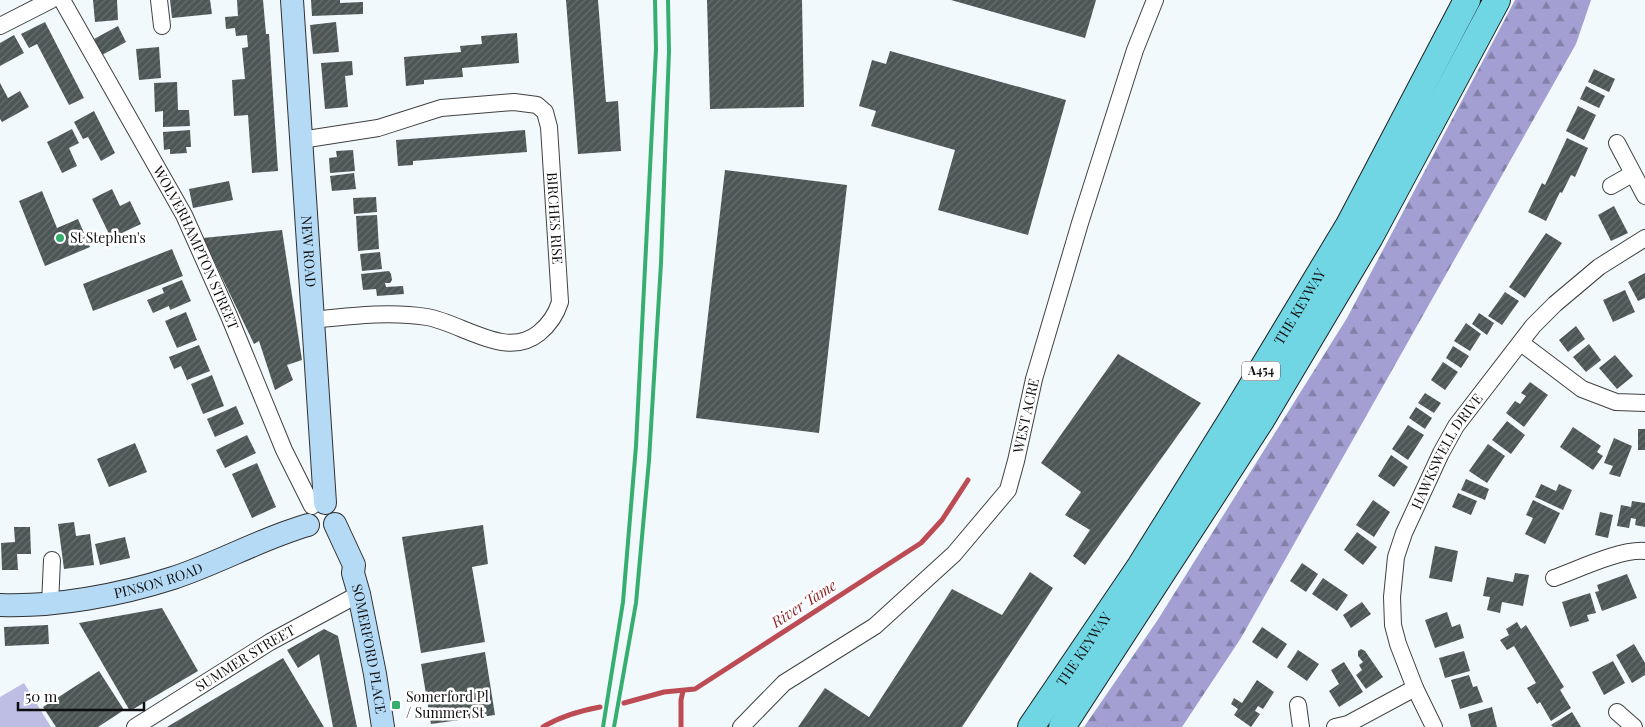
<svg xmlns="http://www.w3.org/2000/svg" width="1645" height="727" viewBox="0 0 1645 727" font-family="'Playfair Display',serif">
<style>
.grass{fill:#bebee4}
.forest{fill:url(#forest-firs)}
.lines{fill:none;stroke-linecap:round;stroke-linejoin:round}
.stream{stroke:#bd4b54;stroke-width:5}
.building{fill:url(#building-hatch)}
.minor-casing{stroke:#414141;stroke-width:18}
.secondary-casing{stroke:#303030;stroke-width:24}
.trunk-casing{stroke:#1f1f1f;stroke-width:28}
.minor{stroke:#fff;stroke-width:16}
.secondary{stroke:#b4daf6;stroke-width:22}
.trunk{stroke:#70d6e4;stroke-width:26}
.rail{stroke:#36ae6f;stroke-width:4}
.poi-dot{fill:#36ae6f;stroke:#fff;stroke-width:2}
.labels{text-anchor:middle;stroke-width:5;stroke-linejoin:round;paint-order:stroke}
.shield{fill:#fff;stroke:#565656;stroke-width:1}
.shield-label{font-size:12px;font-weight:bold;fill:#0e0e0e}
.street-label{font-size:14px;fill:#0e0e0e;stroke:#fff}
.poi-label{font-size:14px;fill:#0e0e0e;stroke:#fff;text-anchor:start}
.water-label{font-size:15px;font-style:italic;fill:#92262a;stroke:#fff}
</style>
<defs>
<pattern id="forest-firs" width="22" height="20" patternUnits="userSpaceOnUse" patternTransform="scale(1.25)"><rect width="22" height="20" fill="#a39fd3"/><path d="M5 1l3.5 6h-7zM16 11l3.5 6h-7z" fill="#8380aa"/></pattern>
<pattern id="building-hatch" width="6" height="6" patternUnits="userSpaceOnUse" patternTransform="scale(1.25)"><rect width="6" height="6" fill="#4c5655"/><path d="M-1 1l2-2M0 6l6-6M5 7l2-2" fill="none" stroke="#676e6e"/></pattern>
</defs>
<rect width="100%" height="100%" fill="#f1f9fd"/>
<path class="grass" d="M24,683L51,727H0V697Z"/>
<path class="forest" d="M1515,0H1591L1576,44L1241,638L1182,727H1084L1157,621L1347,318Z"/>
<g class="lines">
<path class="stream" d="M624,703L664,692L695,689L921,543L942,520L968,480
M543,727C561,716 579,711 600,707
M681,727V700L683,691"/>
</g>
<path class="building" d="M93,0H117L118,20L95,22Z
M170,0H210L212,14L172,18Z
M237,0H263L266,34H269L278,171L252,173L248,115L234,116L232,80L245,79L242,48L248,47L247,35L236,36L235,28L226,29L225,17L238,16Z
M311,0H340V3L363,2V14L312,16Z
M566,0H598L606,102L618,101L621,151L578,154Z
M707,0H802L804,107L710,109Z
M951,0H1096L1085,38Z
M45,22L84,98L69,105L37,44L29,48L21,34Z
M336,22L339,52L313,54L310,25Z
M118,26L126,42L102,55L94,39Z
M517,33L519,63L462,68L463,77L424,80V84L406,86L404,57L461,52L460,46L482,44L481,36Z
M14,35L24,53L0,66V43Z
M159,47L161,78L139,80L136,49Z
M890,51L1066,100L1028,235L938,210L955,150L871,126L876,111L859,106L872,60L886,64Z
M352,61L353,75L345,76L348,107L325,109L321,63Z
M1594,69L1615,79L1609,92L1588,82Z
M177,82L178,110H189L190,126L163,127V111L155,112L154,83Z
M0,83L8,98L20,91L29,107L2,122L0,119Z
M1586,86L1605,96L1599,108L1580,99Z
M1578,106L1596,115L1584,140L1566,131Z
M94,111L115,153L101,161L88,137L83,139L74,122Z
M72,129L79,143L69,148L77,166L62,173L47,142Z
M190,130L191,147H186L187,153L170,154V149L164,150L163,132Z
M525,130L527,152L413,161V165L398,166L396,140Z
M1567,138L1588,148L1575,177L1571,175L1562,193L1560,192L1546,221L1528,212L1542,183L1545,185Z
M353,150L355,171L330,173L329,158L337,157L336,151Z
M725,170L847,185L819,433L696,418Z
M354,173L356,189L332,191L330,176Z
M229,181L233,200L193,208L189,189Z
M112,189L120,206L130,201L141,224L111,238L92,199Z
M42,191L57,228L78,219L90,247L45,266L19,201Z
M376,197L377,212L354,214L353,198Z
M1614,206L1628,233L1611,241L1598,215Z
M377,215L379,249L358,251L356,216Z
M282,230L302,360L287,365L293,380L275,390L259,341L254,344L203,238Z
M1546,233L1562,243L1525,298L1509,287Z
M172,249L183,276L93,311L83,284Z
M380,252L382,269L362,271L360,254Z
M389,271L391,274L392,280L390,283H385L386,287L403,286L404,294L377,296L376,289L363,290L361,274Z
M1645,273V298L1638,301L1628,282Z
M182,280L191,301L170,310L169,306L153,313L147,300L164,293L162,288Z
M1625,290L1635,312L1613,322L1603,300Z
M1505,292L1519,301L1502,325L1488,316Z
M186,312L197,340L177,348L165,321Z
M1479,313L1494,323L1487,335L1472,324Z
M1466,323L1481,334L1470,351L1454,341Z
M1576,326L1585,339L1568,352L1559,340Z
M1589,344L1601,360L1586,372L1573,357Z
M199,345L210,371L187,380L181,366L174,369L169,357Z
M1453,346L1469,356L1461,368L1446,358Z
M1118,354L1201,403L1085,565L1073,556L1090,530L1065,515L1081,492L1041,463Z
M1615,355L1633,376L1617,389L1599,368Z
M1443,362L1458,372L1445,390L1431,380Z
M212,375L224,406L203,414L191,384Z
M1530,382L1548,395L1524,427L1506,413L1515,401L1520,404L1526,396L1521,393Z
M1425,393L1441,403L1434,413L1418,403Z
M236,406L244,424L215,437L207,419Z
M1416,407L1432,418L1425,429L1409,418Z
M1507,421L1525,435L1511,454L1492,440Z
M1408,425L1424,435L1408,460L1392,449Z
M1573,427L1601,446L1597,452L1603,456L1593,470L1560,447Z
M1638,429H1645V450H1638Z
M247,435L256,453L225,468L216,450Z
M1614,438L1632,446L1620,477L1609,474L1613,466L1604,463Z
M135,443L147,472L109,487L97,459Z
M1488,444L1505,456L1487,483L1469,471Z
M1391,455L1408,467L1394,487L1378,476Z
M257,463L276,507L252,518L232,474Z
M1466,479L1489,489L1485,500L1461,490Z
M1541,484L1556,491L1559,484L1572,490L1563,510L1535,497Z
M1458,493L1477,501L1471,515L1452,507Z
M1373,500L1390,512L1374,537L1356,525Z
M1533,500L1560,513L1545,544L1525,534L1533,518L1526,515Z
M1632,501L1645,503V527L1635,525L1636,519L1631,518L1629,528L1617,526L1621,505L1631,507Z
M1600,512L1613,515L1608,538L1595,535Z
M74,522L76,536L90,534L94,565L64,569L58,524Z
M483,525L488,564L472,567L485,642L421,653L402,537Z
M14,527H30L31,554H17L18,570H2L1,543L15,542Z
M1357,532L1377,547L1363,565L1344,550Z
M125,537L130,558L100,565L95,544Z
M1435,546L1458,551L1452,582L1429,578Z
M1302,563L1318,574L1306,592L1290,581Z
M1030,572L1053,588L962,727H798L825,688L869,717L952,589L1002,615Z
M1515,573L1529,575L1523,606L1502,602L1500,613L1487,610L1490,597L1483,596L1487,577L1513,582Z
M1627,574L1637,598L1602,611L1595,592L1599,591L1597,585Z
M1323,578L1348,595L1337,611L1312,594Z
M1590,593L1596,613L1587,615L1589,621L1570,627L1562,602Z
M1362,602L1371,614L1351,628L1343,615Z
M162,608L198,671L130,711L79,623Z
M1447,612L1452,627L1460,624L1464,638L1435,648L1425,620Z
M1517,622L1521,629L1526,625L1564,687L1560,690L1571,708L1551,721L1540,702L1537,704L1527,688L1536,683L1514,646L1507,650L1500,640L1509,635L1506,629Z
M48,625L49,644L5,646L4,627Z
M1262,627L1287,644L1277,659L1252,642Z
M324,629L338,636L357,727H333L319,654L298,668L287,650Z
M1634,644L1645,663V675L1632,683L1616,655Z
M1361,649L1365,651L1383,677L1366,689L1356,675L1362,670L1359,665L1363,662L1358,656V651Z
M1298,650L1319,664L1307,681L1287,667Z
M1464,651L1470,671L1445,678L1439,658Z
M485,652L495,715L431,724L421,664Z
M283,658L324,727H167Z
M1613,661L1625,683L1604,695L1592,672Z
M1344,662L1363,692L1339,707L1329,691L1339,684L1331,670Z
M99,671L124,710L98,727H56L43,707Z
M1469,675L1473,687L1477,686L1483,702L1460,709L1451,680Z
M1257,680L1274,692L1263,709L1258,706L1255,711L1260,714L1251,727L1234,715L1238,709L1231,704L1234,698L1242,703Z
M1492,707L1497,727H1471L1468,714Z
M1572,712L1581,727H1553L1551,725Z"/>
<g class="lines">
<g class="minor-casing">
<g id="minor">
<path id="s1" d="M62,0L184,215L229,316L284,450L312,506"/>
<path d="M159,0L162,26"/>
<path d="M0,26L51,0"/>
<path id="s2" d="M301,140L378,128L441,108L514,102L537,105L545,112L549,127L560,302C556,315 550,324 539,333C506,360 462,323 427,317C389,311 351,316 312,320"/>
<path d="M1617,143L1645,196"/>
<path d="M1611,186L1632,174"/>
<path d="M1521,343L1582,389L1616,402L1645,403"/>
<path d="M1554,578C1579,569 1620,549 1645,551"/>
<path d="M50,604L52,560"/>
<path d="M1298,705L1301,727"/>
<path d="M1617,712L1634,727"/>
<path id="s3" d="M135,727L270,642L359,594"/>
<path id="s4" d="M741,727L784,683L875,626L954,554L1008,490L1016,461L1034,379L1080,223L1135,50L1155,0"/>
<path d="M1335,727L1348,724L1415,688"/>
<path id="s5" d="M1434,727L1415,688L1398,644L1393,625L1392,597L1396,557L1404,533L1441,453L1456,426L1533,326L1555,304L1599,267L1645,238"/>
</g>
</g>
<g class="secondary-casing">
<g id="secondary">
<path id="s6" d="M292,0L325,503"/>
<path id="s7" d="M335,524L354,565L353,573L359,594L375,674L383,727"/>
<path id="s8" d="M0,605C56,607 120,595 173,578C219,563 262,538 308,525"/>
</g>
</g>
<g class="trunk-casing">
<g id="trunk">
<path id="s9" d="M1031,727L1141,565L1237,411L1349,225L1467,0"/>
<path d="M1062,727L1260,422L1370,237L1497,0"/>
</g>
</g>
<use href="#minor" class="minor"/>
<use href="#secondary" class="secondary"/>
<use href="#trunk" class="trunk"/>
<path class="rail" d="M603,727L623,602L636,446L656,49L655,0
M614,727L636,603L649,460L661,263L669,51L668,0"/>
</g>
<g class="poi-dot">
<circle cx="60" cy="238" r="5"/>
<rect x="391" y="700" width="10" height="10" rx="2.5"/>
</g>
<g class="labels">
<rect class="shield" x="1242" y="361.5" width="38" height="19" rx="4"/>
<g class="shield-label">
<text x="1261" y="375">A454</text>
</g>
<g class="street-label">
<text dy="5" stroke="none"><textPath href="#s2" startOffset="358">BIRCHES RISE</textPath></text>
<text dy="5" stroke="none"><textPath href="#s1" startOffset="282">WOLVERHAMPTON STREET</textPath></text>
<text dy="5" stroke="none"><textPath href="#s6" startOffset="252">NEW ROAD</textPath></text>
<text dy="5" stroke="none"><textPath href="#s9" startOffset="499">THE KEYWAY</textPath></text>
<text dy="5" stroke="none"><textPath href="#s4" startOffset="436">WEST ACRE</textPath></text>
<text dy="5" stroke="none"><textPath href="#s5" startOffset="296">HAWKSWELL DRIVE</textPath></text>
<text dy="5" stroke="none"><textPath href="#s8" startOffset="161">PINSON ROAD</textPath></text>
<text dy="5" stroke="none"><textPath href="#s9" startOffset="94">THE KEYWAY</textPath></text>
<text dy="5" stroke="none"><textPath href="#s7" startOffset="131">SOMERFORD PLACE</textPath></text>
<text dy="5" stroke="none"><textPath href="#s3" startOffset="130">SUMMER STREET</textPath></text>
</g>
<g class="poi-label">
<text x="70" y="243">St Stephen's</text>
<text x="406" y="702">Somerford Pl<tspan x="406" dy="16">/ Summer St</tspan></text>
</g>
<g class="water-label">
<text transform="translate(804 604) rotate(-33)" y="5">River Tame</text>
</g>
</g>
<path d="M18 702v8h126v-8" fill="none" stroke="#0e0e0e" stroke-width="2.5"/>
<text x="25" y="702" font-size="15" fill="#0e0e0e" stroke="#ffffff" stroke-width="4" paint-order="stroke">50 m</text>
</svg>
